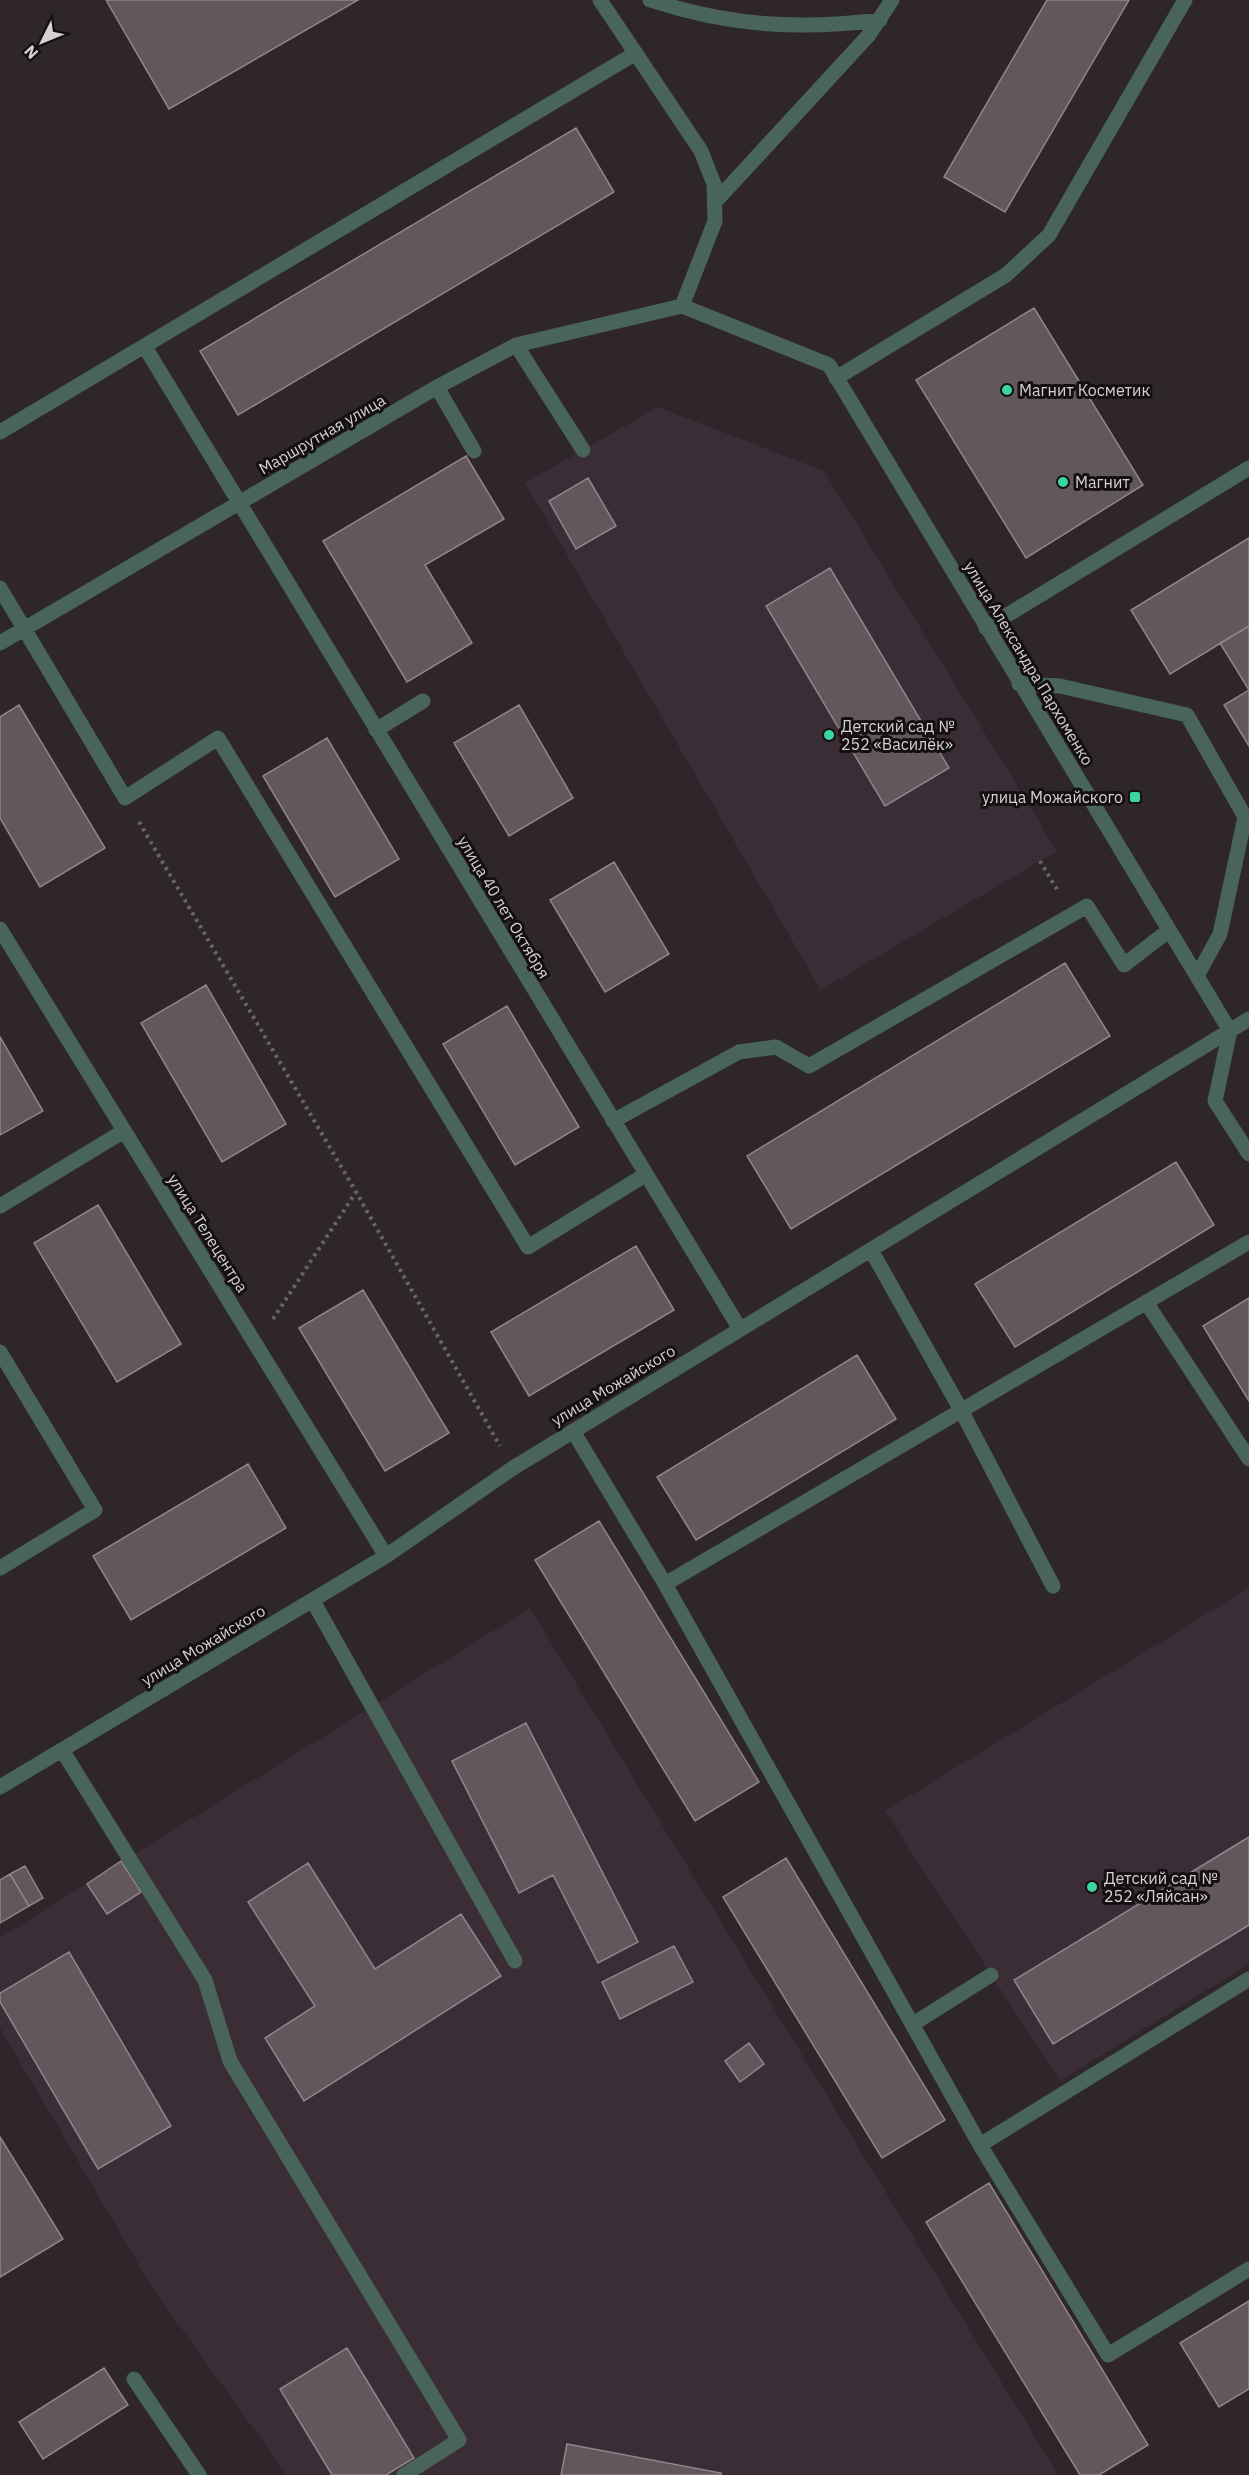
<svg xmlns="http://www.w3.org/2000/svg" width="1249" height="2475" viewBox="0 0 1249 2475" font-family="'IBM Plex Sans',sans-serif">
<style>
.built{fill:#3b2d35}
.building{fill:#61575c;stroke:#8f858a;stroke-width:1.5}
.lines{fill:none;stroke-linecap:round;stroke-linejoin:round}
.path{stroke:#6b6467;stroke-width:4;stroke-dasharray:3 4.5;stroke-linecap:butt}
.minor{stroke:#496458;stroke-width:15}
.poi-dot{fill:#3dd4a3;stroke:#141012;stroke-width:2}
.labels{text-anchor:middle;stroke-width:6;stroke-linejoin:round;paint-order:stroke}
.poi-label{font-size:16px;fill:#d6d0d3;stroke:#141012;text-anchor:start}
.street-label{font-size:16px;fill:#d6d0d3;stroke:#141012}
</style>
<rect width="100%" height="100%" fill="#2e262a"/>
<path class="built" d="M658,407L824,471L1057,851L821,990L525,483Z
M1249,1588V1964L1060,2081L885,1811Z
M530,1608L1058,2475H287L153,2289L0,2028V1938Z"/>
<path class="building" d="M106,0H358L169,109Z
M1047,0H1129L1005,212L944,177Z
M576,128L614,192L238,415L200,351Z
M1034,308L1143,485L1026,558L916,380Z
M466,456L504,519L425,565L472,643L407,682L323,541Z
M588,478L616,526L576,549L549,501Z
M1249,538V626L1170,674L1131,610Z
M830,568L949,768L885,806L766,606Z
M1249,626V690L1220,643Z
M1249,690V746L1224,705Z
M19,705L105,848L40,887L0,818V717Z
M519,705L573,798L509,836L454,743Z
M327,738L399,859L335,897L263,776Z
M614,862L669,954L605,992L550,900Z
M1065,963L1110,1036L791,1229L747,1156Z
M206,985L286,1124L222,1162L141,1023Z
M507,1006L579,1127L515,1165L443,1044Z
M0,1037L43,1111L0,1135Z
M1176,1162L1214,1225L1015,1347L975,1284Z
M98,1205L181,1344L117,1382L34,1243Z
M636,1246L674,1310L529,1396L491,1332Z
M363,1290L449,1433L385,1471L299,1328Z
M1249,1298V1401L1203,1326Z
M857,1355L896,1419L696,1540L657,1477Z
M248,1464L286,1528L131,1620L93,1556Z
M599,1521L759,1782L695,1821L535,1560Z
M526,1723L638,1942L598,1963L553,1875L519,1893L452,1761Z
M1249,1837V1925L1053,2044L1014,1980Z
M786,1858L945,2120L882,2158L723,1897Z
M121,1861L141,1892L107,1914L87,1884Z
M308,1863L375,1969L461,1914L501,1976L304,2101L265,2038L315,2006L248,1902Z
M25,1866L43,1898L29,1906L10,1874Z
M10,1874L29,1906L0,1923V1880Z
M674,1946L693,1982L620,2019L602,1982Z
M69,1952L171,2126L98,2169L0,2002V1993Z
M749,2043L764,2064L740,2082L725,2061Z
M0,2137L63,2239L0,2277Z
M989,2183L1148,2445L1099,2475H1080L926,2222Z
M1249,2301V2389L1219,2407L1180,2343Z
M347,2348L414,2458L386,2475H332L280,2389Z
M104,2368L128,2405L43,2459L19,2422Z
M567,2444L721,2473V2475H561Z"/>
<g class="lines">
<path class="path" d="M139,822L356,1192L500,1446
M1040,861L1058,891
M273,1319L356,1192"/>
<path class="minor" d="M600,0L701,151L714,184L715,221L682,306
M650,0C729,26 798,30 880,20
M716,201L868,36L892,0
M682,306L829,365L1230,1031L1215,1101L1249,1154
M516,345L583,450
M145,347L740,1329
M836,378L1006,275L1049,235L1185,0
M437,387L474,451
M0,432L636,53
M0,588L125,798L218,738L528,1247L645,1175
M986,628L1249,468
M0,643L437,387L516,345L682,306
M1019,684L1060,686L1187,715L1245,817L1220,934L1197,976
M376,730L423,701
M0,929L386,1556
M613,1121L739,1052L776,1047L809,1066L1087,906L1124,965L1168,931
M0,1206L124,1131
M871,1250L961,1410L1053,1586
M1146,1302L1249,1459
M0,1352L95,1510L0,1568
M573,1431L665,1584L980,2145L1108,2355L1249,2269
M665,1584L1249,1242
M313,1601L515,1961
M62,1750L205,1980L230,2061L459,2440L404,2475
M0,1787L386,1556L513,1468L1249,1019
M913,2024L991,1975
M980,2145L1249,1979
M134,2379L199,2475"/>
</g>
<g class="poi-dot">
<circle cx="1007" cy="390" r="6"/>
<circle cx="1063" cy="482" r="6"/>
<circle cx="829" cy="735" r="6"/>
<rect x="1129" y="791" width="12" height="12" rx="3"/>
<circle cx="1092" cy="1887" r="6"/>
</g>
<g class="labels">
<g class="poi-label">
<text x="1019" y="396">Магнит Косметик</text>
<text x="1075" y="488">Магнит</text>
<text x="841" y="732">Детский сад №<tspan x="841" dy="18">252 «Василёк»</tspan></text>
<text x="1123" y="803" text-anchor="end">улица Можайского</text>
<text x="1104" y="1884">Детский сад №<tspan x="1104" dy="18">252 «Ляйсан»</tspan></text>
</g>
<g class="street-label">
<text transform="translate(322 434) rotate(-30)" y="6">Маршрутная улица</text>
<text transform="translate(1029 663) rotate(59)" y="6">улица Александра Пархоменко</text>
<text transform="translate(504 907) rotate(59)" y="6">улица 40 лет Октября</text>
<text transform="translate(208 1233) rotate(58)" y="6">улица Телецентра</text>
<text transform="translate(613 1385) rotate(-31)" y="6">улица Можайского</text>
<text transform="translate(203 1645) rotate(-31)" y="6">улица Можайского</text>
</g>
</g>
<g transform="translate(42 42) rotate(227)" stroke="#141012" stroke-width="4.5" paint-order="stroke">
<path d="M0-4.5L10 22L0 15L-10 22Z" fill="#d6d0d3"/>
<text y="-9" font-size="16" font-weight="bold" text-anchor="middle" fill="#d6d0d3">N</text>
</g>
</svg>
